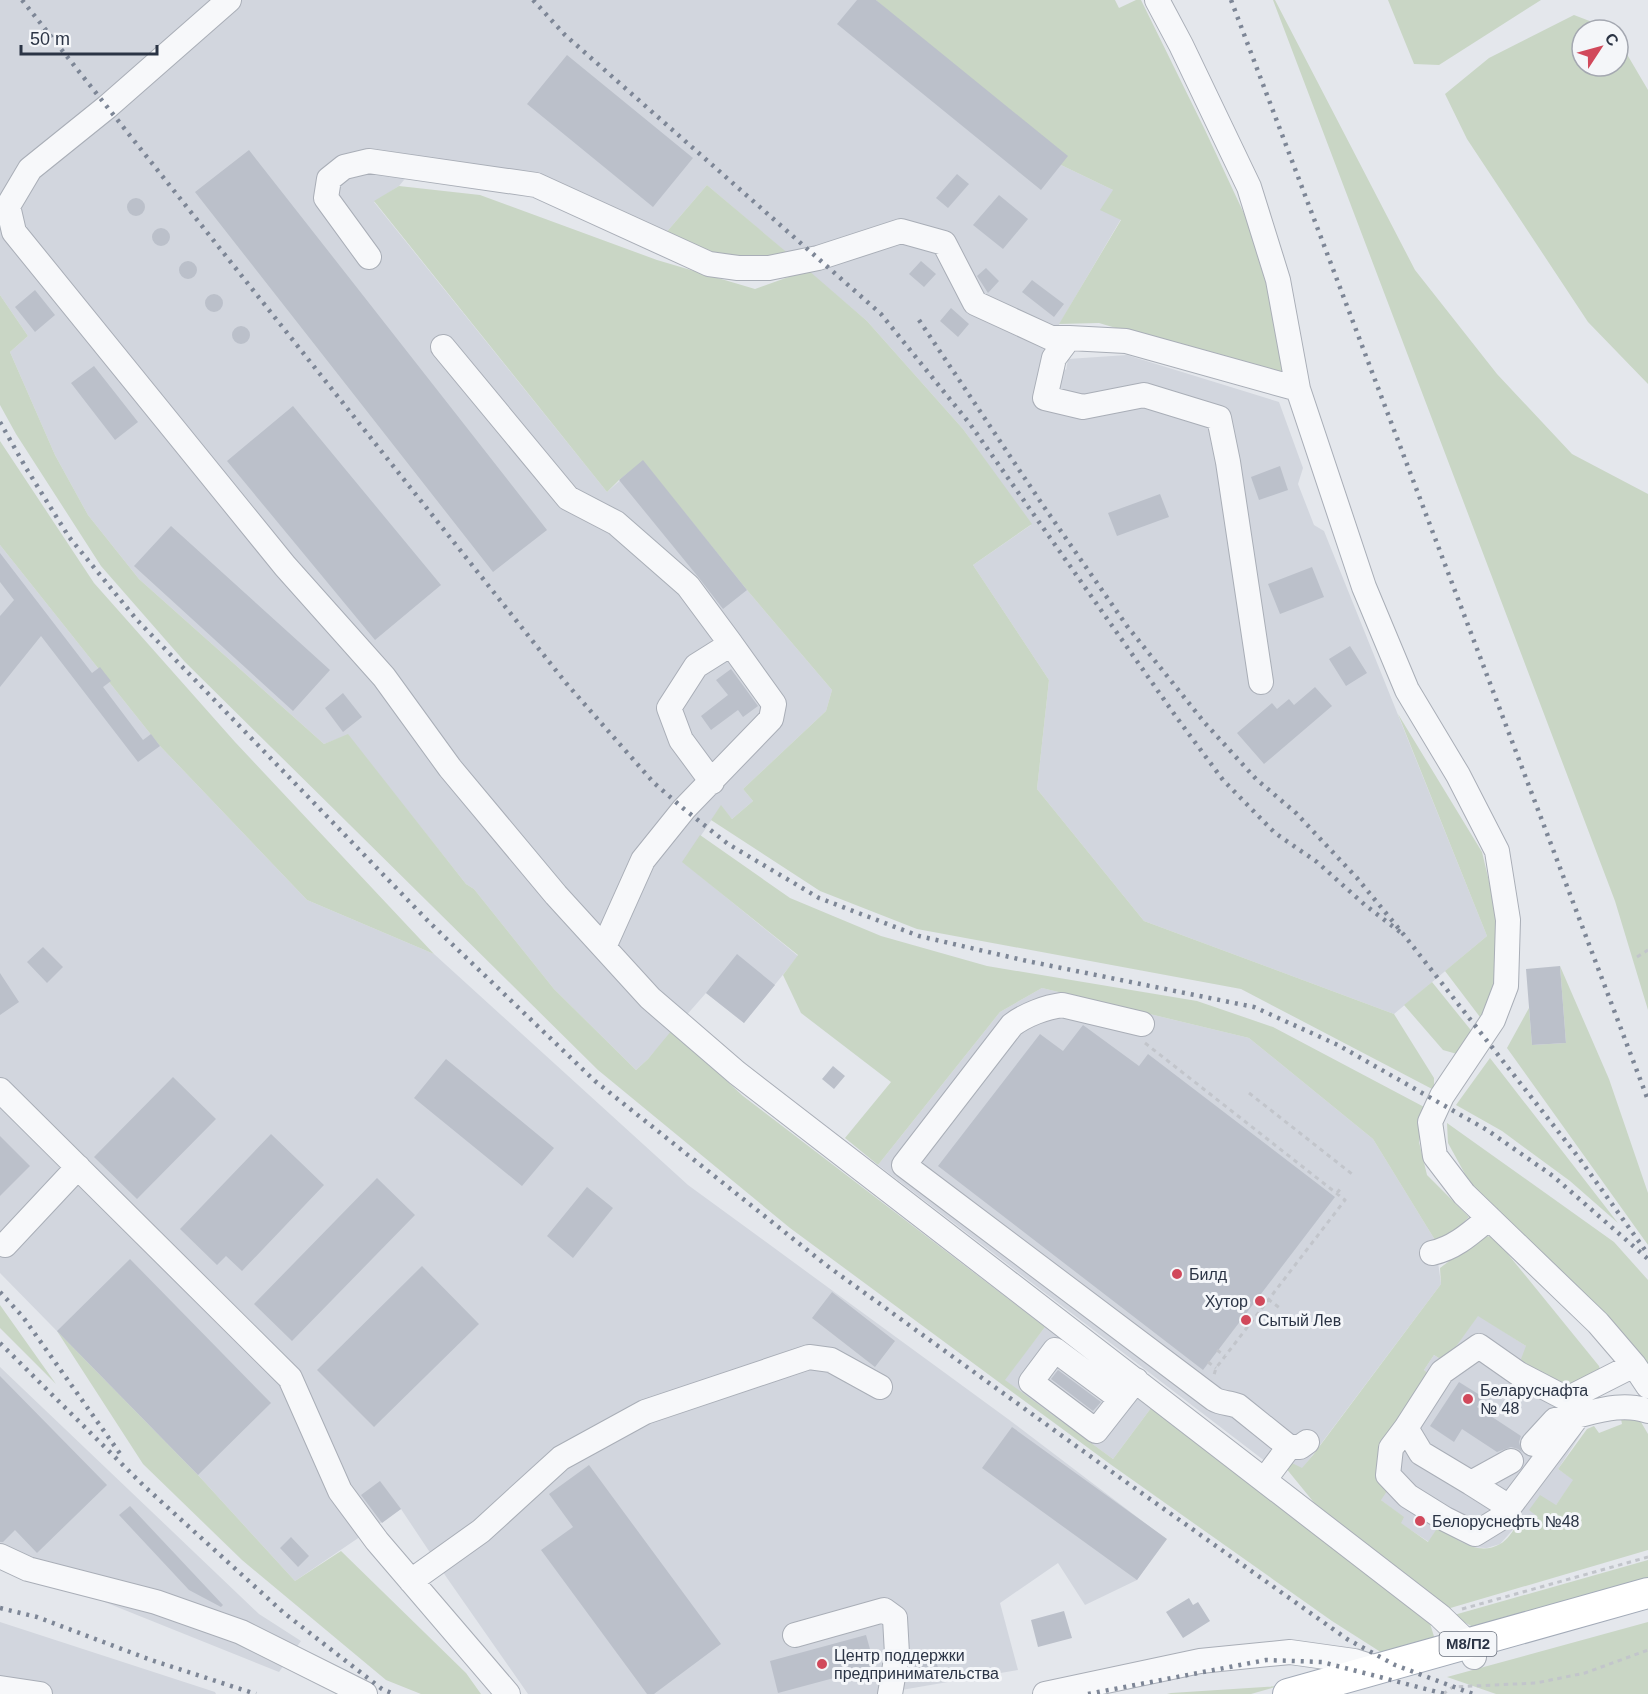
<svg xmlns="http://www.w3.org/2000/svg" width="1648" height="1694" viewBox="0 0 1648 1694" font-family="Arial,sans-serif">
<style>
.built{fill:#d2d6de}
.green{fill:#c9d6c5}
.building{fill:#bbc0ca}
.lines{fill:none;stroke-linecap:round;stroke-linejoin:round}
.minor-casing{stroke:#a9aeb7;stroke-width:26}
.major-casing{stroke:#a3abb8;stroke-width:32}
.path{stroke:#c2c5cb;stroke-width:3;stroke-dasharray:4.5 4.5;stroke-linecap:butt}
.minor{stroke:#f7f8fa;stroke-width:24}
.major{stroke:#fff;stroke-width:30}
.rail{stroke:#7d8696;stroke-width:4.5;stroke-dasharray:3 6;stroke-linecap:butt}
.poi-dot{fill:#d1495b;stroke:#f4f6f9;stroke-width:2}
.labels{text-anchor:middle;stroke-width:6;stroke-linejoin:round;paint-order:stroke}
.shield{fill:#f4f6f9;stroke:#676e7b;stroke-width:1.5}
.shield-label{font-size:15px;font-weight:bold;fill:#2b3445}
.poi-label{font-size:16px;fill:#2b3445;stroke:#f4f6f9;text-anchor:start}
</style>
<rect width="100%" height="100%" fill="#e4e7ec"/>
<path class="built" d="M0,0H876L1061,165L1113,190L1121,219L1043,352L1066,370L1068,359L1127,355L1279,402L1303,468L1298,484L1314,525L1324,531L1487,936L1394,1014L1144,921L1037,789L1049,680L973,565L1031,525L963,429L867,321L707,185L664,235L423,157L399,186L374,202L607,492L643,460L747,590L832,690L826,711L743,789L753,801L732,819L721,806L683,862L798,956L744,1023L706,993L648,1059L636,1070L554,989L474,889L466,884L348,735L324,744L139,579L88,515L55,455L10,352L28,336L0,295Z
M0,545L160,746L307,900L434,954L688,1185L1008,1419L1166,1539L1137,1580L1085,1605L1058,1563L1000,1603L1018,1670L878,1694H528L447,1578L401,1509L295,1581L198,1475L0,1273Z
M1042,988L1249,1038L1373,1139L1435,1240L1441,1284L1302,1469L1286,1467L1283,1475L878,1165L1000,1012Z
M1478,1315L1526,1346L1536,1369L1559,1384L1569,1395L1581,1434L1558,1469L1574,1480L1556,1505L1538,1517L1529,1530L1519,1523L1500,1544L1487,1548L1468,1547L1438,1528L1429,1542L1400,1523L1403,1517L1381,1500L1383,1476L1434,1378L1424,1370L1434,1355L1445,1362Z
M1045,1327L1151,1408L1113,1459L1004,1380Z
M0,1367L259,1614L301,1641L279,1672L0,1560Z
M0,1622L215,1692L216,1694H0Z"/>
<path class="green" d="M876,0H1115L1119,8L1136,0H1141L1205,130L1247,220L1278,324L1284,374L1207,355L1099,323L1059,324L1121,220L1100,210L1113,190L1061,165Z
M1273,0H1275L1415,270L1497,374L1572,454L1648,494V1010L1615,901Z
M1388,0H1541L1439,65L1414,64Z
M1574,15L1613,30H1582V66H1618V39L1648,90V384L1588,322L1467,139L1445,94L1489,58Z
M707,185L790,255L750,260L706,251L664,235Z
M399,186L480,195L657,260L755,289L808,270L867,321L963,429L1032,524L973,565L1049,680L1037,789L1144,921L1394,1014L1434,1078V1090L1241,989L917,929L820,891L711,820L721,805L732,819L753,801L743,789L826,711L832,690L747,590L643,461L619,480L607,492L374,201Z
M0,295L28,336L10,352L55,455L88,515L139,579L324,744L348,734L466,884L474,889L554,989L636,1070L648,1059L672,1030L743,1096L1045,1327L1005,1380L1113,1459L1151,1408L1428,1617L1436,1643L1390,1658L1332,1621L1110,1464L790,1228L598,1070L185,662L101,566L16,434L0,405Z
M0,441L94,583L235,742L434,954L307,900L160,746L0,545Z
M1398,714L1482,852L1503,940L1493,1004L1483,1021L1445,971L1487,936Z
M700,835L790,898L881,936L987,966L1197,1001L1273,1027L1426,1108L1419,1142L1427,1175L1469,1217L1450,1236L1435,1240L1373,1139L1249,1038L1042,988L1000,1012L878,1165L845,1138L891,1082L801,1013L783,975L798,955L682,862Z
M1560,966L1609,1079L1648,1193V1245L1507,1048L1529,1008L1532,1045L1566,1043Z
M1432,982L1474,1034L1457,1054L1443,1050L1404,1005Z
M1490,1058L1618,1223L1570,1181L1502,1131L1456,1105Z
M1447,1123L1614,1242L1648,1280V1367L1471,1185L1448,1143Z
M1486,1236L1494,1237L1599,1366L1601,1373L1585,1391L1559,1384L1536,1369L1527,1370L1521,1359L1526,1346L1478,1316L1445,1362L1434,1355L1424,1370L1434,1378L1381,1455L1389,1488L1381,1500L1404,1517L1401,1523L1428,1542L1438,1527C1456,1539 1478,1557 1500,1544C1508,1540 1514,1529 1519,1522L1530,1529L1538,1517L1529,1510L1540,1495L1556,1505L1573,1480L1558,1469L1587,1429L1594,1426L1599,1433L1622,1424L1621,1419L1638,1417L1648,1434V1550L1447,1609L1316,1505L1285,1467L1292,1463L1302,1468L1313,1455L1441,1284L1440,1268L1481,1237Z
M0,1305L56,1384L0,1328Z
M57,1331L198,1475L295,1581L341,1551L466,1673L481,1694H421L386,1680L242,1560L143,1464Z
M1648,1560V1579L1473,1627L1462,1621L1454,1615Z
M1648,1622V1694H1496L1447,1677Z
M1279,1686L1251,1694H1167L1171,1693Z"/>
<path class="building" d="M857,0H876L1068,156L1041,190L837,24Z
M567,55L693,158L653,207L527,104Z
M249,150L547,530L493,572L195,192Z
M957,174L969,184L948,208L936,198Z
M999,195L1028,219L1003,249L973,225Z
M127 207a9 9 0 1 1 18 0a9 9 0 1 1-18 0Z
M152 237a9 9 0 1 1 18 0a9 9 0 1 1-18 0Z
M921,261L936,274L924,287L909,274Z
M179 270a9 9 0 1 1 18 0a9 9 0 1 1-18 0Z
M986,268L999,281L988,293L977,276Z
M1032,280L1064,304L1054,317L1022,292Z
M35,290L55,315L35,332L15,307Z
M205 303a9 9 0 1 1 18 0a9 9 0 1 1-18 0Z
M951,308L969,324L958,337L940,321Z
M232 335a9 9 0 1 1 18 0a9 9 0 1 1-18 0Z
M94,366L138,422L115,440L71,383Z
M293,406L441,585L375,640L227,461Z
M643,460L747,590L723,609L699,578L619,480Z
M1280,466L1288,490L1259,500L1251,477Z
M1160,494L1169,517L1117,536L1108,513Z
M171,526L330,670L293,711L134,566Z
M0,553L92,673L100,667L111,681L103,687L143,740L151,734L160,746L138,762L41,636L0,687V616L14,600L0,582Z
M1312,567L1324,597L1280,614L1268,584Z
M1350,646L1367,673L1346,686L1329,659Z
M731,669L758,706L743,717L738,710L711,730L701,716L728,695L716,680Z
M1315,687L1332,706L1264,764L1237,733L1272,703L1277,709L1289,699L1294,705Z
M343,693L362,717L343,732L325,708Z
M43,947L63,967L47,983L27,962Z
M737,954L775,985L744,1023L706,993Z
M1560,966L1566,1043L1532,1045L1526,969Z
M0,973L19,1002L0,1015Z
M1083,1025L1139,1066L1148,1054L1335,1197L1203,1370L938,1166L1040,1034L1063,1051Z
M446,1059L554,1148L522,1186L414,1098Z
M833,1066L845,1076L834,1089L822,1079Z
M173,1077L216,1119L137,1199L94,1157Z
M271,1134L324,1185L242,1271L226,1256L217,1265L180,1229Z
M0,1136L30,1166L0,1196Z
M377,1178L415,1215L292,1341L254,1304Z
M587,1187L613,1208L573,1258L547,1236Z
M130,1259L271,1403L198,1475L57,1331Z
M422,1266L479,1324L374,1427L317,1370Z
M832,1292L895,1341L875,1367L812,1318Z
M1058,1370L1101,1402L1093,1411L1051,1379Z
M0,1376L107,1485L37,1553L15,1530L3,1542H0Z
M1459,1382L1483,1397L1477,1407L1521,1436L1519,1442L1522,1452L1518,1449L1511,1447L1497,1452L1462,1429L1454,1442L1430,1426Z
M1012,1427L1167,1539L1137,1580L982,1468Z
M589,1465L721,1644L654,1694H647L541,1550L573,1527L549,1494Z
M380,1481L401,1509L382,1523L361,1495Z
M130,1506L223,1605L221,1607L189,1590L119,1515Z
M291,1537L309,1556L298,1567L280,1548Z
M1189,1598L1193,1605L1198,1602L1210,1621L1183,1638L1166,1612Z
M1064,1611L1072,1638L1038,1647L1031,1620Z
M866,1635L875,1667L778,1693L770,1661Z
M933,1654L939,1670L920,1678L913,1661Z"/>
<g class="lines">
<g class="minor-casing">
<path id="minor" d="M229,0L107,107L30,169L8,206L14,232L285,566L384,677L450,768L556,895L650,998L737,1073L1440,1616L1469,1644L1474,1657
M1157,0L1181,45L1249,187L1278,280L1298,389L1364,587L1407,690L1458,775L1497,851L1508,920L1506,986L1493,1020L1442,1096L1430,1122L1435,1156L1464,1194L1598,1323L1634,1365L1648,1386
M369,257L326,198L329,179L344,167L369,161L536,185L709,264L738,268H769L818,258L901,231L944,243L975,303L1051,338H1069
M443,347L568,498L616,523L688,586L731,644
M1261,682L1228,462L1219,418L1144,395L1083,407L1045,398L1054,358L1069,338L1126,341L1298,389
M604,947L643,860L684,809L771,719L774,704L731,644L696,666L669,708L681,740L712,782
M1142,1024L1062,1005C1046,1007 1025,1015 1012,1025L904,1165L1214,1399C1222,1404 1229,1402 1238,1406L1289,1447
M0,1090L290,1378L340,1491L377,1541L508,1694
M5,1245L78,1167
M1432,1253C1455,1248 1471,1233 1489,1218
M1121,1399L1055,1350L1031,1382L1096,1431L1136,1380
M1406,1428L1391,1448L1388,1475L1408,1496L1445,1519L1475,1534L1501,1518L1577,1417
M1533,1444L1555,1420C1586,1416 1617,1400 1648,1411
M1511,1461L1471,1483L1421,1453L1406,1428L1442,1372L1479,1346L1519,1374L1567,1399L1634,1365
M1265,1479L1289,1447H1300L1307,1442
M1471,1483L1509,1507
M0,1556L28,1569L156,1602L241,1632L365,1694
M411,1581L481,1531L561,1458L645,1412L809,1357L831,1360L880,1387
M795,1635L884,1610L895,1618L897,1654L890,1694
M0,1688L40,1694
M1045,1694L1200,1661L1290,1652L1354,1661L1379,1669"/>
</g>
<g class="major-casing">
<path id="major" d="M1288,1694L1648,1593"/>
</g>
<path class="path" d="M1637,957L1648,950
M1145,1043L1345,1200L1216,1368L1214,1375
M1249,1093L1352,1174
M1337,1193L1341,1188
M1268,1299L1281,1309
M1217,1350L1225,1356
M1208,1362L1216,1368
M1462,1609L1648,1557
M1443,1694L1453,1687L1536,1683L1585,1673L1648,1650"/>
<use href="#minor" class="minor"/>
<use href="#major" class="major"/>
<path class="rail" d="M22,0L566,683L654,783L684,809L728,844L819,898L919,936L1027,961L1254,1007L1338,1045L1487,1130L1553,1176L1648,1259
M533,0L565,35L881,314L970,424L1177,718L1223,780L1275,833L1317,862L1365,905L1404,935
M1231,0L1648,1100
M919,320L1042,504L1127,626L1204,722L1256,779L1296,813L1357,878L1404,935L1579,1158L1645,1250
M0,422L26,468L69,537L137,620L430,923L595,1081L826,1265L1119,1477L1347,1639L1395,1665L1473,1694
M0,1292L23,1317L121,1455
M0,1343L144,1486L284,1613L382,1689L394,1694
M0,1608L37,1617L151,1660L256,1694
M1088,1694L1266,1660L1322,1662L1445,1694"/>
</g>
<g class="poi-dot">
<circle cx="1177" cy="1274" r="6"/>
<circle cx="1260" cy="1301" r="6"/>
<circle cx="1246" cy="1320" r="6"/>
<circle cx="1468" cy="1399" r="6"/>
<circle cx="1420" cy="1521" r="6"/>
<circle cx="822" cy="1664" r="6"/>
</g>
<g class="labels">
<rect class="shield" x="1439.5" y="1632" width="57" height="24" rx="4.5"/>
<g class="shield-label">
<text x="1468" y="1649">М8/П2</text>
</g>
<g class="poi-label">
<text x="1189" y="1280">Билд</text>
<text x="1248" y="1307" text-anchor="end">Хутор</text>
<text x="1258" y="1326">Сытый Лев</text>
<text x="1480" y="1396">Беларуснафта<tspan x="1480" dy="18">№ 48</tspan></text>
<text x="1432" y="1527">Белоруснефть №48</text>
<text x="834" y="1661">Центр поддержки<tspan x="834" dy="18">предпринимательства</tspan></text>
</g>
</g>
<g transform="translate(1600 48) rotate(54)"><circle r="28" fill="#f4f6f9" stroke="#a4a8b1" stroke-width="1.5"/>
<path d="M0-4.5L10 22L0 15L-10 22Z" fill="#d1495b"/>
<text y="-9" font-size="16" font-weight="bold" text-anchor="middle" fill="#2b3445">С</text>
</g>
<path d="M21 45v9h136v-9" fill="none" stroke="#2b3445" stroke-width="3"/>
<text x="30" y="45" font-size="18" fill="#2b3445" stroke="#f4f6f9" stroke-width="4.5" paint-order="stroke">50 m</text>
</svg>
